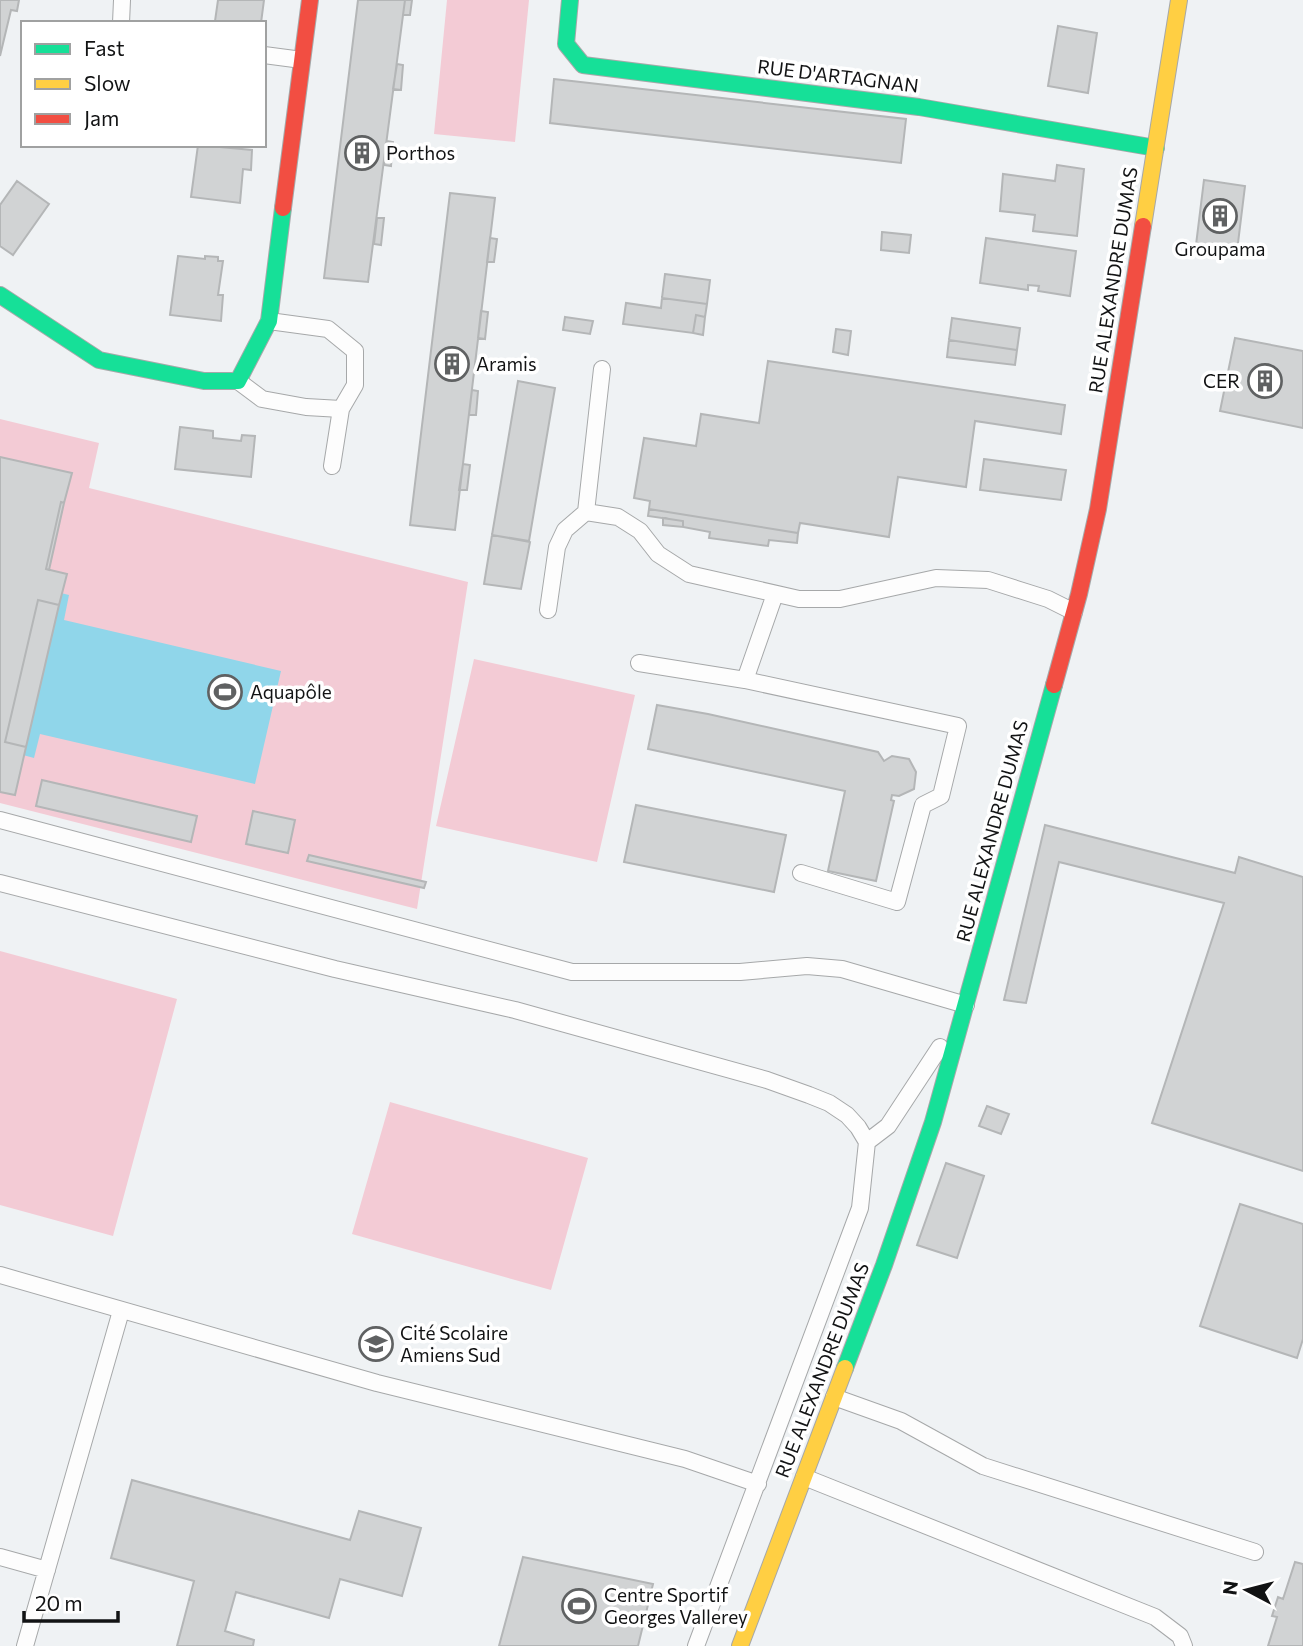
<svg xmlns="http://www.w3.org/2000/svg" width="1303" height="1646" viewBox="0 0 1303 1646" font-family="Commissioner,sans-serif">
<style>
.green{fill:#f3cbd5}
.water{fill:#90d6ea}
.building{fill:#d1d3d4;stroke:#b4b6b7;stroke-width:2}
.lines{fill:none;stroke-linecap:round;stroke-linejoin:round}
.lane-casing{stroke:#a6a8a9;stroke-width:18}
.fast-casing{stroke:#a6a8a9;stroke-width:18}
.slow-casing{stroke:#a6a8a9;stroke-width:18}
.jam-casing{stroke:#a6a8a9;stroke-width:18}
.lane{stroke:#fdfdfd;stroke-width:16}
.fast{stroke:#16e098;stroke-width:16}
.slow{stroke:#ffcf43;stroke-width:16}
.jam{stroke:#f24e42;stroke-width:16}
.labels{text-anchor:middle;stroke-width:7;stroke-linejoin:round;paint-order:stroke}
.street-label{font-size:19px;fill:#121314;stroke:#fff}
.poi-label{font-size:19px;fill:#121314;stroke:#fff;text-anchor:start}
</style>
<rect width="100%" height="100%" fill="#eff2f4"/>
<path class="green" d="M447,0H529L515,142L434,134Z
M0,419L99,443L89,488L468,582L417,909L0,803Z
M474,659L635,695L597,862L436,826Z
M0,951L177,999L113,1236L0,1205Z
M390,1102L588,1158L551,1290L352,1234Z"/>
<path class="water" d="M61,593L69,595L64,620L281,671L255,784L40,734L34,758L23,755Z"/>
<path class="building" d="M0,0H19L17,11L11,10L0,56Z
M218,0H264L261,23L215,21Z
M358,0H405L368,282L324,278Z
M405,0H412L410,15H403Z
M1058,26L1097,33L1088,93L1048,86Z
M397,64L403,65L401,90L393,89Z
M554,79L906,119L901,163L550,123Z
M387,141L393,142L391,166L384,165Z
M198,145L252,150L251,170L243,169L240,203L191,197Z
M1057,165L1084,169L1077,236L1033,231L1035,215L1000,211L1003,174L1055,181Z
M1204,180L1245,186L1237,251L1196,245Z
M17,181L49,204L13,255L0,246V205Z
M450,193L495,198L455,530L410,525Z
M377,218H384L381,245L374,244Z
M882,232L911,235L909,253L881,250Z
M490,238L497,239L494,262H487Z
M986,238L1076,251L1070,296L1038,291L1039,286L1028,285V290L980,283Z
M178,256L205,259V256L218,257V261H223L218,295H223L221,321L170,315Z
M665,274L710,280L707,304L662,298Z
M662,298L707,304L705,317L696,315L693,333L623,324L626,303L661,308Z
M481,311L488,312L485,339L478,338Z
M696,315L705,317L703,335L693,333Z
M565,317L593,321L590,334L563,330Z
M952,318L1020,328L1017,350L949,340Z
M836,329L851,331L848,355L833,352Z
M1235,338L1303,351V428L1220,411Z
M949,340L1017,350L1015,365L947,357Z
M768,361L1065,405L1061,434L975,421L966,487L898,477L889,537L800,523L798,533L649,509L650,501L634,498L644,438L696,446L701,414L759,423Z
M518,381L555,388L529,541L492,535Z
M472,390L478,391L476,415H469Z
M180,427L213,431V438L241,441L242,435L255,436L251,477L175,469Z
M0,457L72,473L64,503L61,502L46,569L67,574L59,605L38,600L5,742L26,747L15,795L0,792Z
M984,459L1066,470L1061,500L980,490Z
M463,464L470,465L467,490H459Z
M61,502L64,503L49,570L46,569Z
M649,509L798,533L797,543L769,540L768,546L709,538L710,532L683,527V521L648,516Z
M663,518L683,521V527L663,525Z
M492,535L530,542L521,589L484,584Z
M38,600L59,605L26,747L5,742Z
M657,705L708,714L878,752L884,761L892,756L909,759L916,772L914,789L899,796L892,795L891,800L894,801L876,881L828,871L845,791L648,749Z
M42,780L197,816L191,842L36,806Z
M636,805L786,835L774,892L624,862Z
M253,811L295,820L288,853L246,844Z
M1045,825L1235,873L1239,857L1303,877V1171L1152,1123L1224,903L1059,862L1026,1003L1004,1000Z
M309,855L426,882L424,888L307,861Z
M987,1106L1009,1114L1001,1134L979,1126Z
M946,1163L984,1176L957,1258L917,1245Z
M1240,1204L1303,1224V1339L1297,1358L1200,1326Z
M132,1480L350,1540L359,1511L421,1528L402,1596L340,1579L329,1618L236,1592L225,1631L254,1640L253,1646H177L194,1581L111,1558Z
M523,1557L653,1584L638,1646H499Z
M1295,1562L1303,1564V1646H1268L1277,1617L1272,1616L1278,1597L1283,1599Z"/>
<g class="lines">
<g class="lane-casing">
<path id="lane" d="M121,23L122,0
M264,55L302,60
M269,321L328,329L355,351V385L341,409L332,466
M238,381L262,399L306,407L341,409
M586,512L602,369
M548,610L557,547L565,530L586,512L618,517L640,531L658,554L689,574L799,599H840L936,578L988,580L1048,599L1074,612
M639,663L745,680L775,594
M745,680L958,726L941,796L923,805L897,902L801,873
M0,820L572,972H740L807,966L842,969L966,1005
M0,883L335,969L515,1010L767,1080L809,1095L829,1103L847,1115L858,1127L867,1142L860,1208L696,1646
M867,1142L888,1126L940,1047
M0,1275L377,1383L685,1459L758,1484
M834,1397L901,1421L983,1466L1255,1552
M804,1477L1155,1617L1180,1636L1184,1646
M0,1557L47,1570
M25,1646L121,1311"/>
</g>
<g class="fast-casing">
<path id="fast" d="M570,0L566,44L583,65L919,107L1156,148
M0,295L99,360L204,381H238L269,321L283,208
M845,1368L884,1265L933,1122L1054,685"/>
</g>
<g class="slow-casing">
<path id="slow" d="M1143,226L1179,0
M740,1646L845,1368"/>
</g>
<g class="jam-casing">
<path id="jam" d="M283,208L310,0
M1054,685L1079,594L1098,509L1143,226"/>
</g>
<use href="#lane" class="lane"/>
<use href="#fast" class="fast"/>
<use href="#slow" class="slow"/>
<use href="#jam" class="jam"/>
</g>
<defs>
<g id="building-ring" transform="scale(1.75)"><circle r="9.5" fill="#fff" stroke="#5f6162" stroke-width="1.5"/><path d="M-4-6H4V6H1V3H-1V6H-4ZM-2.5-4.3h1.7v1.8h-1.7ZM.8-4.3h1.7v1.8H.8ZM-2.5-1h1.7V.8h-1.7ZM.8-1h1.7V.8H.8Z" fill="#5f6162"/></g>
<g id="stadium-ring" transform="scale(1.75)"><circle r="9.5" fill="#fff" stroke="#5f6162" stroke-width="1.5"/><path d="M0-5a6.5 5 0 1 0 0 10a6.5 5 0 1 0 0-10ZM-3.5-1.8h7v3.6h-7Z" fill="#5f6162"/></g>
<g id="school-ring" transform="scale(1.75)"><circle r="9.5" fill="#fff" stroke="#5f6162" stroke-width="1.5"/><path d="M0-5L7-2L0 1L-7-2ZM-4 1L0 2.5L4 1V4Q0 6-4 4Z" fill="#5f6162"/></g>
</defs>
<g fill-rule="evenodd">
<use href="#building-ring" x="362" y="153"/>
<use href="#building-ring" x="1220" y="216"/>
<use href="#building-ring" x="452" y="364"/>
<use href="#building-ring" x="1265" y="381"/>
<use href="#stadium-ring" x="225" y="692"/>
<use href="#school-ring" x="376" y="1344"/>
<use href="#stadium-ring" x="579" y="1606"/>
</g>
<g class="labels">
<g class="street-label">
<text transform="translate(838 76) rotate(7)" y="7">RUE D'ARTAGNAN</text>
<text transform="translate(1113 280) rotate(-81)" y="7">RUE ALEXANDRE DUMAS</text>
<text transform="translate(992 831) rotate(-75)" y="7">RUE ALEXANDRE DUMAS</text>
<text transform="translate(822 1370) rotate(-69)" y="7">RUE ALEXANDRE DUMAS</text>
</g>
<g class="poi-label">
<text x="386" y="160">Porthos</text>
<text x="1220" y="256" text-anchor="middle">Groupama</text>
<text x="476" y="371">Aramis</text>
<text x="1240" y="388" text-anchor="end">CER</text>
<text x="250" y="699">Aquapôle</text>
<text x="400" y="1340">Cité Scolaire<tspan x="400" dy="22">Amiens Sud</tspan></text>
<text x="604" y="1602">Centre Sportif<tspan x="604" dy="22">Georges Vallerey</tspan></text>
</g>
</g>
<rect x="21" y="21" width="245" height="126" fill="#ffffff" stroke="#a0a1a1" stroke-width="2"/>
<rect x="35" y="44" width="35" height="10" fill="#16e098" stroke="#a0a1a1" stroke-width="2"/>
<text x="84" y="56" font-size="21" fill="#121314">Fast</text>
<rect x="35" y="79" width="35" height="10" fill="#ffcf43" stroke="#a0a1a1" stroke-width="2"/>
<text x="84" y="91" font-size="21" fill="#121314">Slow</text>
<rect x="35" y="114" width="35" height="10" fill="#f24e42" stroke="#a0a1a1" stroke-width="2"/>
<text x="84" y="126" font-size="21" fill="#121314">Jam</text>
<g transform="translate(1247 1590) rotate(277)" stroke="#ffffff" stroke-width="5" paint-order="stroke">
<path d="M0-5L12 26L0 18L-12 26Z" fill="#121314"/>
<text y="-10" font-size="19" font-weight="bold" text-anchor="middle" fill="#121314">N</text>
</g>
<path d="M24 1611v10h94v-10" fill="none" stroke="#121314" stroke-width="3.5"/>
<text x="35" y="1611" font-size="21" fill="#121314" stroke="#ffffff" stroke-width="5" paint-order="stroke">20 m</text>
</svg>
